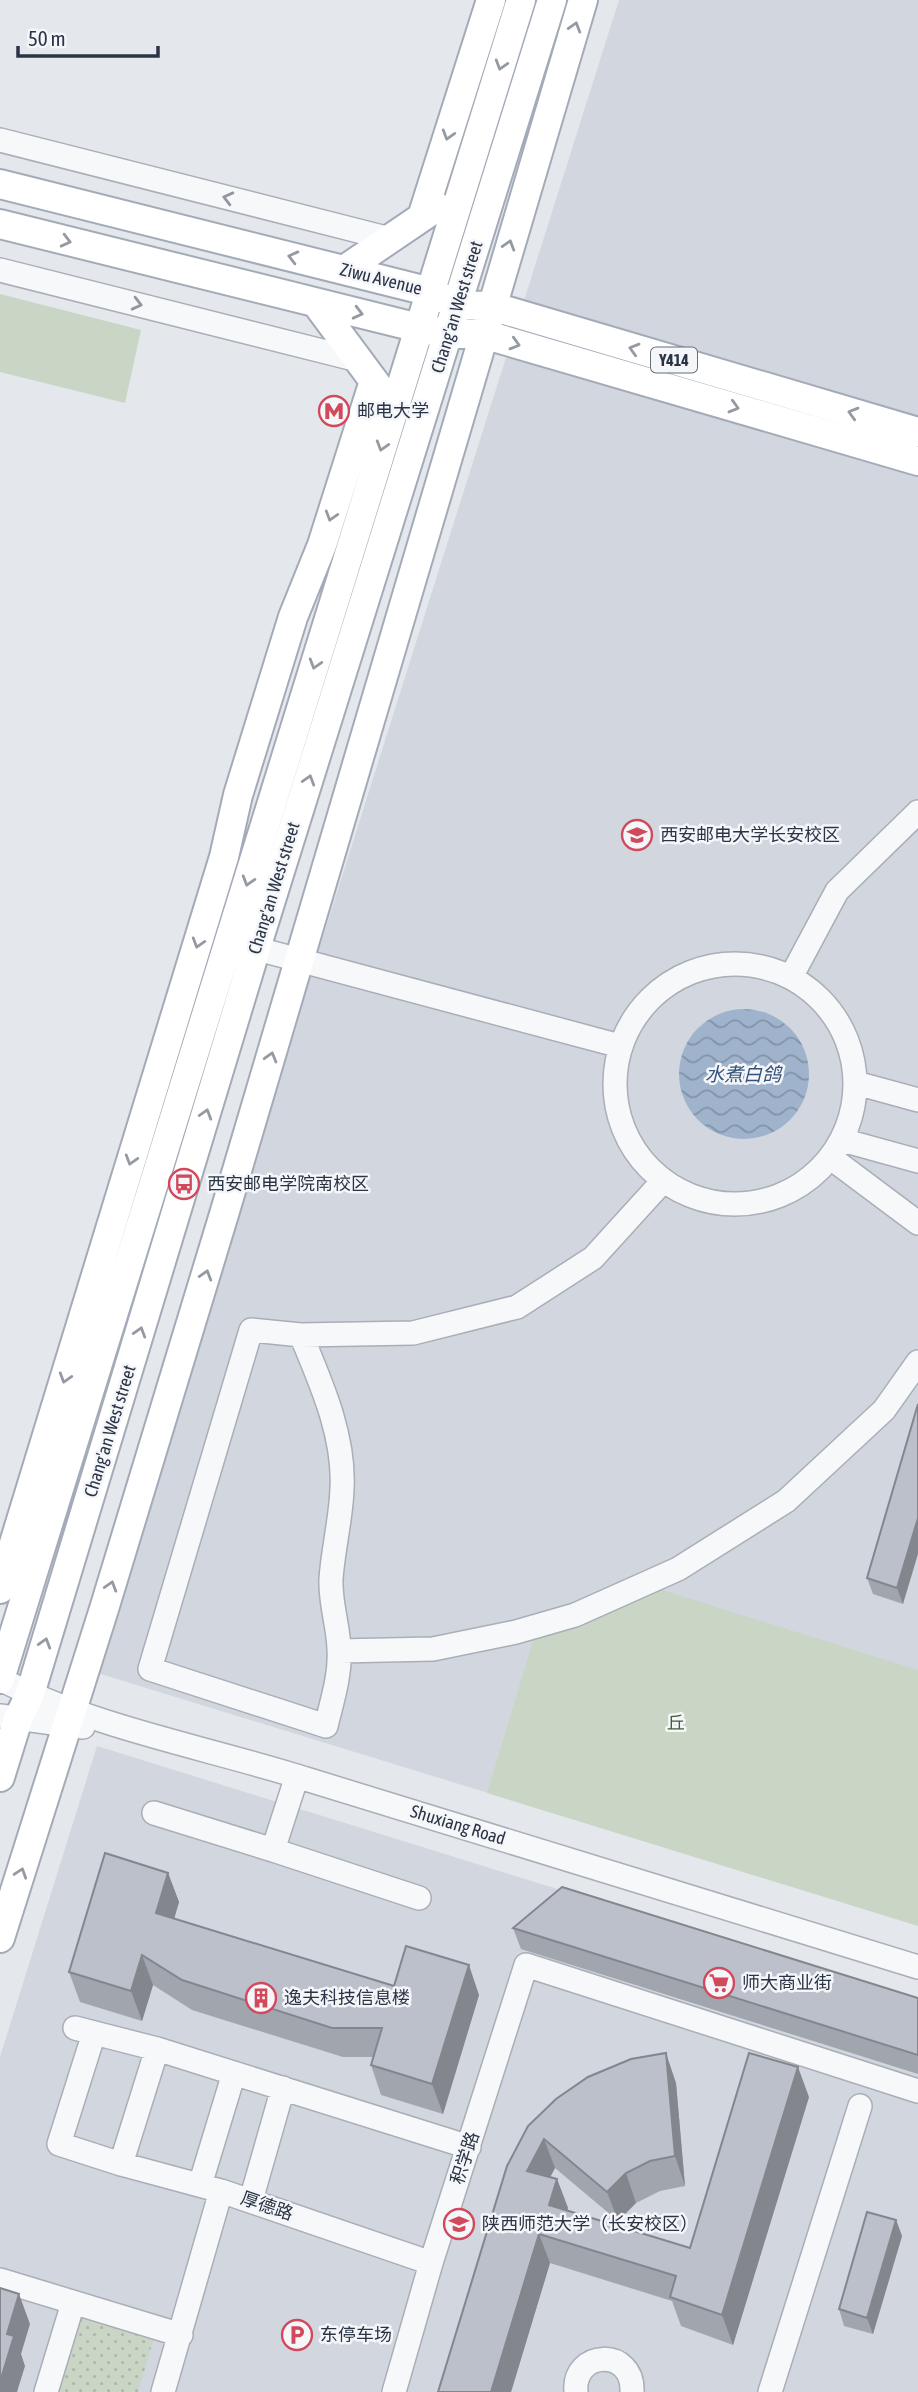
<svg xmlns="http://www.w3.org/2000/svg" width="918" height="2392" viewBox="0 0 918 2392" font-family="'Asap Condensed','Noto Sans SC',sans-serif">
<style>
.built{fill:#d2d6de}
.grass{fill:url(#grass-dots)}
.green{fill:#c9d6c5}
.water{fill:url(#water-waves)}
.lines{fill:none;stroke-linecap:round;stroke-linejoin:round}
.minor-casing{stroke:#a9aeb7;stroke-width:26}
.major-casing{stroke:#a3abb8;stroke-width:32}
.minor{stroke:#f7f8fa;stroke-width:23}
.major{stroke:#fff;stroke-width:28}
.wall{fill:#a1a5ae}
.shaded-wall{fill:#83868d}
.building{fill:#bbc0ca;stroke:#83868d;stroke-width:2}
.oneway{stroke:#959aa2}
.oneway2{stroke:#9196a0}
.labels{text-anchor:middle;stroke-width:5;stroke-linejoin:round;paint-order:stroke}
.shield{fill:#f4f6f9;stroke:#676e7b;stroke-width:2}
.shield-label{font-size:16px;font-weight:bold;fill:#2b3445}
.street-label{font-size:18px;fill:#2b3445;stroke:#f4f6f9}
.poi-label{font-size:18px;fill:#2b3445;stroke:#f4f6f9;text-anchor:start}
.park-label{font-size:18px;fill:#3f6138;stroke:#f4f6f9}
.water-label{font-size:19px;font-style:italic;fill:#34527a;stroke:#f4f6f9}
</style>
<defs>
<pattern id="grass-dots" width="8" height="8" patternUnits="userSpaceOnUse" patternTransform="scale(1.75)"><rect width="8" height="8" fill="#c9d6c5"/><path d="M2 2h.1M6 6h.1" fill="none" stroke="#adb8ab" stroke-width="1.8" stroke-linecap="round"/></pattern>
<pattern id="water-waves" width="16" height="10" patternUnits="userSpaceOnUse" patternTransform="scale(1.75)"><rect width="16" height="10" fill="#9fb4cc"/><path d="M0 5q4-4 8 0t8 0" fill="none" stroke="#8293a7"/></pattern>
</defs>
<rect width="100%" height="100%" fill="#e4e7ec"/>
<path class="built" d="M619,0H918V1925L91,1671Z
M97,1746L918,2001V2392H0V2057Z"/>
<path class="grass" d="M87,2314L155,2334L138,2392H55L77,2319Z"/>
<path class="green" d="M0,294L141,330L125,403L0,372Z
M649,1586L918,1670V1926L487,1793L532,1644L547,1624Z"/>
<path class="water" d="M679 1074a65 65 0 1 1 130 0a65 65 0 1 1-130 0Z"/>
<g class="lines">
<g class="minor-casing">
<path id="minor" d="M0,140L390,239
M0,270L358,360
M239,944L620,1046
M615 1084a120 120 0 1 1 240 0a120 120 0 1 1-240 0Z
M791,977L837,891L918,812
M856,1083L918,1100
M842,1140L918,1161
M831,1158L918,1223
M301,1335C321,1383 345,1436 342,1489C341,1519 333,1549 331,1579C330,1603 338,1624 339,1648C341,1674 332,1701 326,1726L150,1669L251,1330L301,1335L413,1333L517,1307L593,1258L663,1181
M339,1651L433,1649L516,1632L575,1615L678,1569L786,1501L884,1410L918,1362
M0,1679C95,1728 205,1747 306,1779C510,1841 714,1904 918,1967
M0,1716L83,1727
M297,1776L273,1850L419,1898
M154,1813L273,1850
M75,2028L157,2049L469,2147
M94,2033L59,2144L121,2164L221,2191
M121,2164L157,2049
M200,2185L234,2073
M251,2200L283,2088
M0,2280L181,2335
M46,2392L73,2303
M163,2392L221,2191L431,2263
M394,2392L431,2263L526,1965L918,2091
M576,2392C572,2350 634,2347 632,2392
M770,2392L860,2106"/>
</g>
<g class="major-casing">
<path id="major" d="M0,184L431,292L457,305L491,306L918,432
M422,217L491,0
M0,224L419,328L448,334H483L918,461
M344,270L437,207
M316,303L385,396
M0,1589L224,857L238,795L293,617L322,545L374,381
M0,1679L521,0
M0,1777L18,1719L30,1694L256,948L552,0
M0,1938L104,1609L225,1211L583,0"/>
</g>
<use href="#minor" class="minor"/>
<use href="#major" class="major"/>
</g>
<path class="wall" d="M918,1404L903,1604L873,1594L867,1578Z
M168,1873L179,1902L174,1919L394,1986L479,1995L443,2114L381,2095L371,2065L373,2057H343L192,2010L153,1985L142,2021L80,2002L69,1972Z
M513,1928L918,1998V2074L521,1949Z
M676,2083L685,2186L660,2191L636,2203L618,2221L555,2168L550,2177L557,2179L568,2208L567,2211L690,2248L809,2097L733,2345L681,2326L672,2301L550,2263L511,2392L528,2126Z
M896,2220L902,2236L873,2334L844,2326L839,2309Z"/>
<path class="shaded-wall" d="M918,1518V1554L903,1604L897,1588Z
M168,1873L179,1902L167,1943L156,1913Z
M142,1955L153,1985L142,2021L131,1991Z
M469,1965L479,1995L443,2114L432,2084Z
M666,2053L676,2083L685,2186L675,2156Z
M798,2067L809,2097L733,2345L722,2315Z
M544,2139L555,2168L538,2200L527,2171Z
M626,2173L636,2203L618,2221L607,2192Z
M557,2179L568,2208L560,2235L549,2205Z
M896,2220L902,2236L873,2334L867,2318Z
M539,2234L550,2263L511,2392H491Z
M19,2294L30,2324L21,2354L25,2366L17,2392H0V2382L7,2334Z"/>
<path class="building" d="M918,1404V1518L897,1588L867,1578Z
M105,1853L168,1873L156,1913L394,1986L406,1946L469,1965L432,2084L371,2065L382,2028H332L182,1980L142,1955L131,1991L69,1972Z
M562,1887L918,1998V2055L513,1928Z
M666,2053L675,2156L650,2161L626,2173L607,2192L544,2139L527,2171L557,2179L549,2205L690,2248L749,2053L798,2067L722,2315L670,2297L676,2276L539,2234L491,2392H438L507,2166L528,2126L556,2099L588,2077L631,2059Z
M867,2212L896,2220L867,2318L839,2309Z
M0,2288L19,2294L7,2334L14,2336L0,2382Z"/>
<defs><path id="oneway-chevron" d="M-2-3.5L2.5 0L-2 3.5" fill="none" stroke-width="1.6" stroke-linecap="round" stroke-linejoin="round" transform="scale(1.75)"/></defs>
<g class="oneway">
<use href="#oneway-chevron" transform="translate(575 27) rotate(-73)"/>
<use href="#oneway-chevron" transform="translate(501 65) rotate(107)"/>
<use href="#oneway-chevron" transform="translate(448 135) rotate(107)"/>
<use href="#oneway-chevron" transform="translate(66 241) rotate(14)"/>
<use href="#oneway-chevron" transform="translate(509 245) rotate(-73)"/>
<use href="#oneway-chevron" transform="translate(293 257) rotate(-166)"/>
<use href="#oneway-chevron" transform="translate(358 313) rotate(14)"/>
<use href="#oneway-chevron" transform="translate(515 344) rotate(16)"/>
<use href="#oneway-chevron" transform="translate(634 349) rotate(-164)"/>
<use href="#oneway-chevron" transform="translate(734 407) rotate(16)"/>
<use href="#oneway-chevron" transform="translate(853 413) rotate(-164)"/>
<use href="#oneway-chevron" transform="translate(382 446) rotate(107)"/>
<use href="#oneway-chevron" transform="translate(331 516) rotate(107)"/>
<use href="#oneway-chevron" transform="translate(315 664) rotate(107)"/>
<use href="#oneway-chevron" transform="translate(309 780) rotate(-73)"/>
<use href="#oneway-chevron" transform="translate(248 881) rotate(107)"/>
<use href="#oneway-chevron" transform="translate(198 943) rotate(107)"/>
<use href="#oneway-chevron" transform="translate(271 1057) rotate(-74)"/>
<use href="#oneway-chevron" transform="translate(206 1114) rotate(-73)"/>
<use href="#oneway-chevron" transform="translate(131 1160) rotate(107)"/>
<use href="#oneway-chevron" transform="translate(206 1275) rotate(-73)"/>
<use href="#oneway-chevron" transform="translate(140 1332) rotate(-73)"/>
<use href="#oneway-chevron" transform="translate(65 1378) rotate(107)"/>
<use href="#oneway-chevron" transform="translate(111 1586) rotate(-73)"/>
<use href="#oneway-chevron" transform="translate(45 1643) rotate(-73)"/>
<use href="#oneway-chevron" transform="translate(21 1873) rotate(-72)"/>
</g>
<g class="oneway2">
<use href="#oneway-chevron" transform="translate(228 198) rotate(-166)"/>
<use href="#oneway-chevron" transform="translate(137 304) rotate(14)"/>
</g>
<defs>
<g id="metro-ring" transform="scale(1.575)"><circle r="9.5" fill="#f4f6f9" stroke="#d1495b" stroke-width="1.5"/><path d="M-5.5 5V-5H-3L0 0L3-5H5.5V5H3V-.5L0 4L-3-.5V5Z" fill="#d1495b"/></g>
<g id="university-ring" transform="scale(1.575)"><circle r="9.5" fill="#f4f6f9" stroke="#d1495b" stroke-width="1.5"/><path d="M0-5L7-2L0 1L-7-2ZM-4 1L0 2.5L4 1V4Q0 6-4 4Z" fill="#d1495b"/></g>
<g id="bus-ring" transform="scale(1.575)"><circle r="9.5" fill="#f4f6f9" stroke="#d1495b" stroke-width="1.5"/><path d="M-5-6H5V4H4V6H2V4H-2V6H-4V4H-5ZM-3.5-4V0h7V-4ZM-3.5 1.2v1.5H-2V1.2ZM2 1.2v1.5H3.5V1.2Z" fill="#d1495b"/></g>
<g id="supermarket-ring" transform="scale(1.575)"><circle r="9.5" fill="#f4f6f9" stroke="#d1495b" stroke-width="1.5"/><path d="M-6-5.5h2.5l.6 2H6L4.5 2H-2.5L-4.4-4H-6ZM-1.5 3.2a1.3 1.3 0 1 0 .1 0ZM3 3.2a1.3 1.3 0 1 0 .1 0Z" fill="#d1495b"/></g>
<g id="building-ring" transform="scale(1.575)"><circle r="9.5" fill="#f4f6f9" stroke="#d1495b" stroke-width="1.5"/><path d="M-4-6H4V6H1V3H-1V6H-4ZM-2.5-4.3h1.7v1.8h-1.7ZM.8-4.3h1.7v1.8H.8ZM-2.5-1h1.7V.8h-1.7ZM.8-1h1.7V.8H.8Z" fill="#d1495b"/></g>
<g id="parking-ring" transform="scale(1.575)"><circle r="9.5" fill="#f4f6f9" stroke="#d1495b" stroke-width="1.5"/><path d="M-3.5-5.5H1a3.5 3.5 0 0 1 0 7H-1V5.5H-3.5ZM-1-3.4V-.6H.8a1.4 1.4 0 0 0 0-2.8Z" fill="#d1495b"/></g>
</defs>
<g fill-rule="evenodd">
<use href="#metro-ring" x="334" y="411"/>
<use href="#university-ring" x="637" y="835"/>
<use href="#bus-ring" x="184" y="1184"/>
<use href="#supermarket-ring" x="719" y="1983"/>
<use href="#building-ring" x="261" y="1998"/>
<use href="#university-ring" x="459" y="2224"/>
<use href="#parking-ring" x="297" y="2335"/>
</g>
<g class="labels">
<rect class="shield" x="651" y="347.5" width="46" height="25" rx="5"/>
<g class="shield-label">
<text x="674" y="366">Y414</text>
</g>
<g class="street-label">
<text transform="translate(381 279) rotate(14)" y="6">Ziwu Avenue</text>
<text transform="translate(457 307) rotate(-73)" y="6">Chang'an West street</text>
<text transform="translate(274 888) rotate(-73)" y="6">Chang'an West street</text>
<text transform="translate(110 1431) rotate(-73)" y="6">Chang'an West street</text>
<text transform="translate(458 1825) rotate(17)" y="6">Shuxiang Road</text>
<text transform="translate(465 2158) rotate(-72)" y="6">积学路</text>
<text transform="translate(267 2206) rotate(19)" y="6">厚德路</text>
</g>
<g class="poi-label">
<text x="357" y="417">邮电大学</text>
<text x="660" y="841">西安邮电大学长安校区</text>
<text x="207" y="1190">西安邮电学院南校区</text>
<text x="742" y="1989">师大商业街</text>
<text x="284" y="2004">逸夫科技信息楼</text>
<text x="482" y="2230">陕西师范大学（长安校区）</text>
<text x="320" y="2341">东停车场</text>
</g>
<g class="park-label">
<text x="676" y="1729">丘</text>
</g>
<g class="water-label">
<text x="743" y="1081">水煮白鸽</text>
</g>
</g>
<path d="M18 46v10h140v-10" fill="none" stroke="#2b3445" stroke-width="3.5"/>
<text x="28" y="46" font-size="21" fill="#2b3445" stroke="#f4f6f9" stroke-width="5" paint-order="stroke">50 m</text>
</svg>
